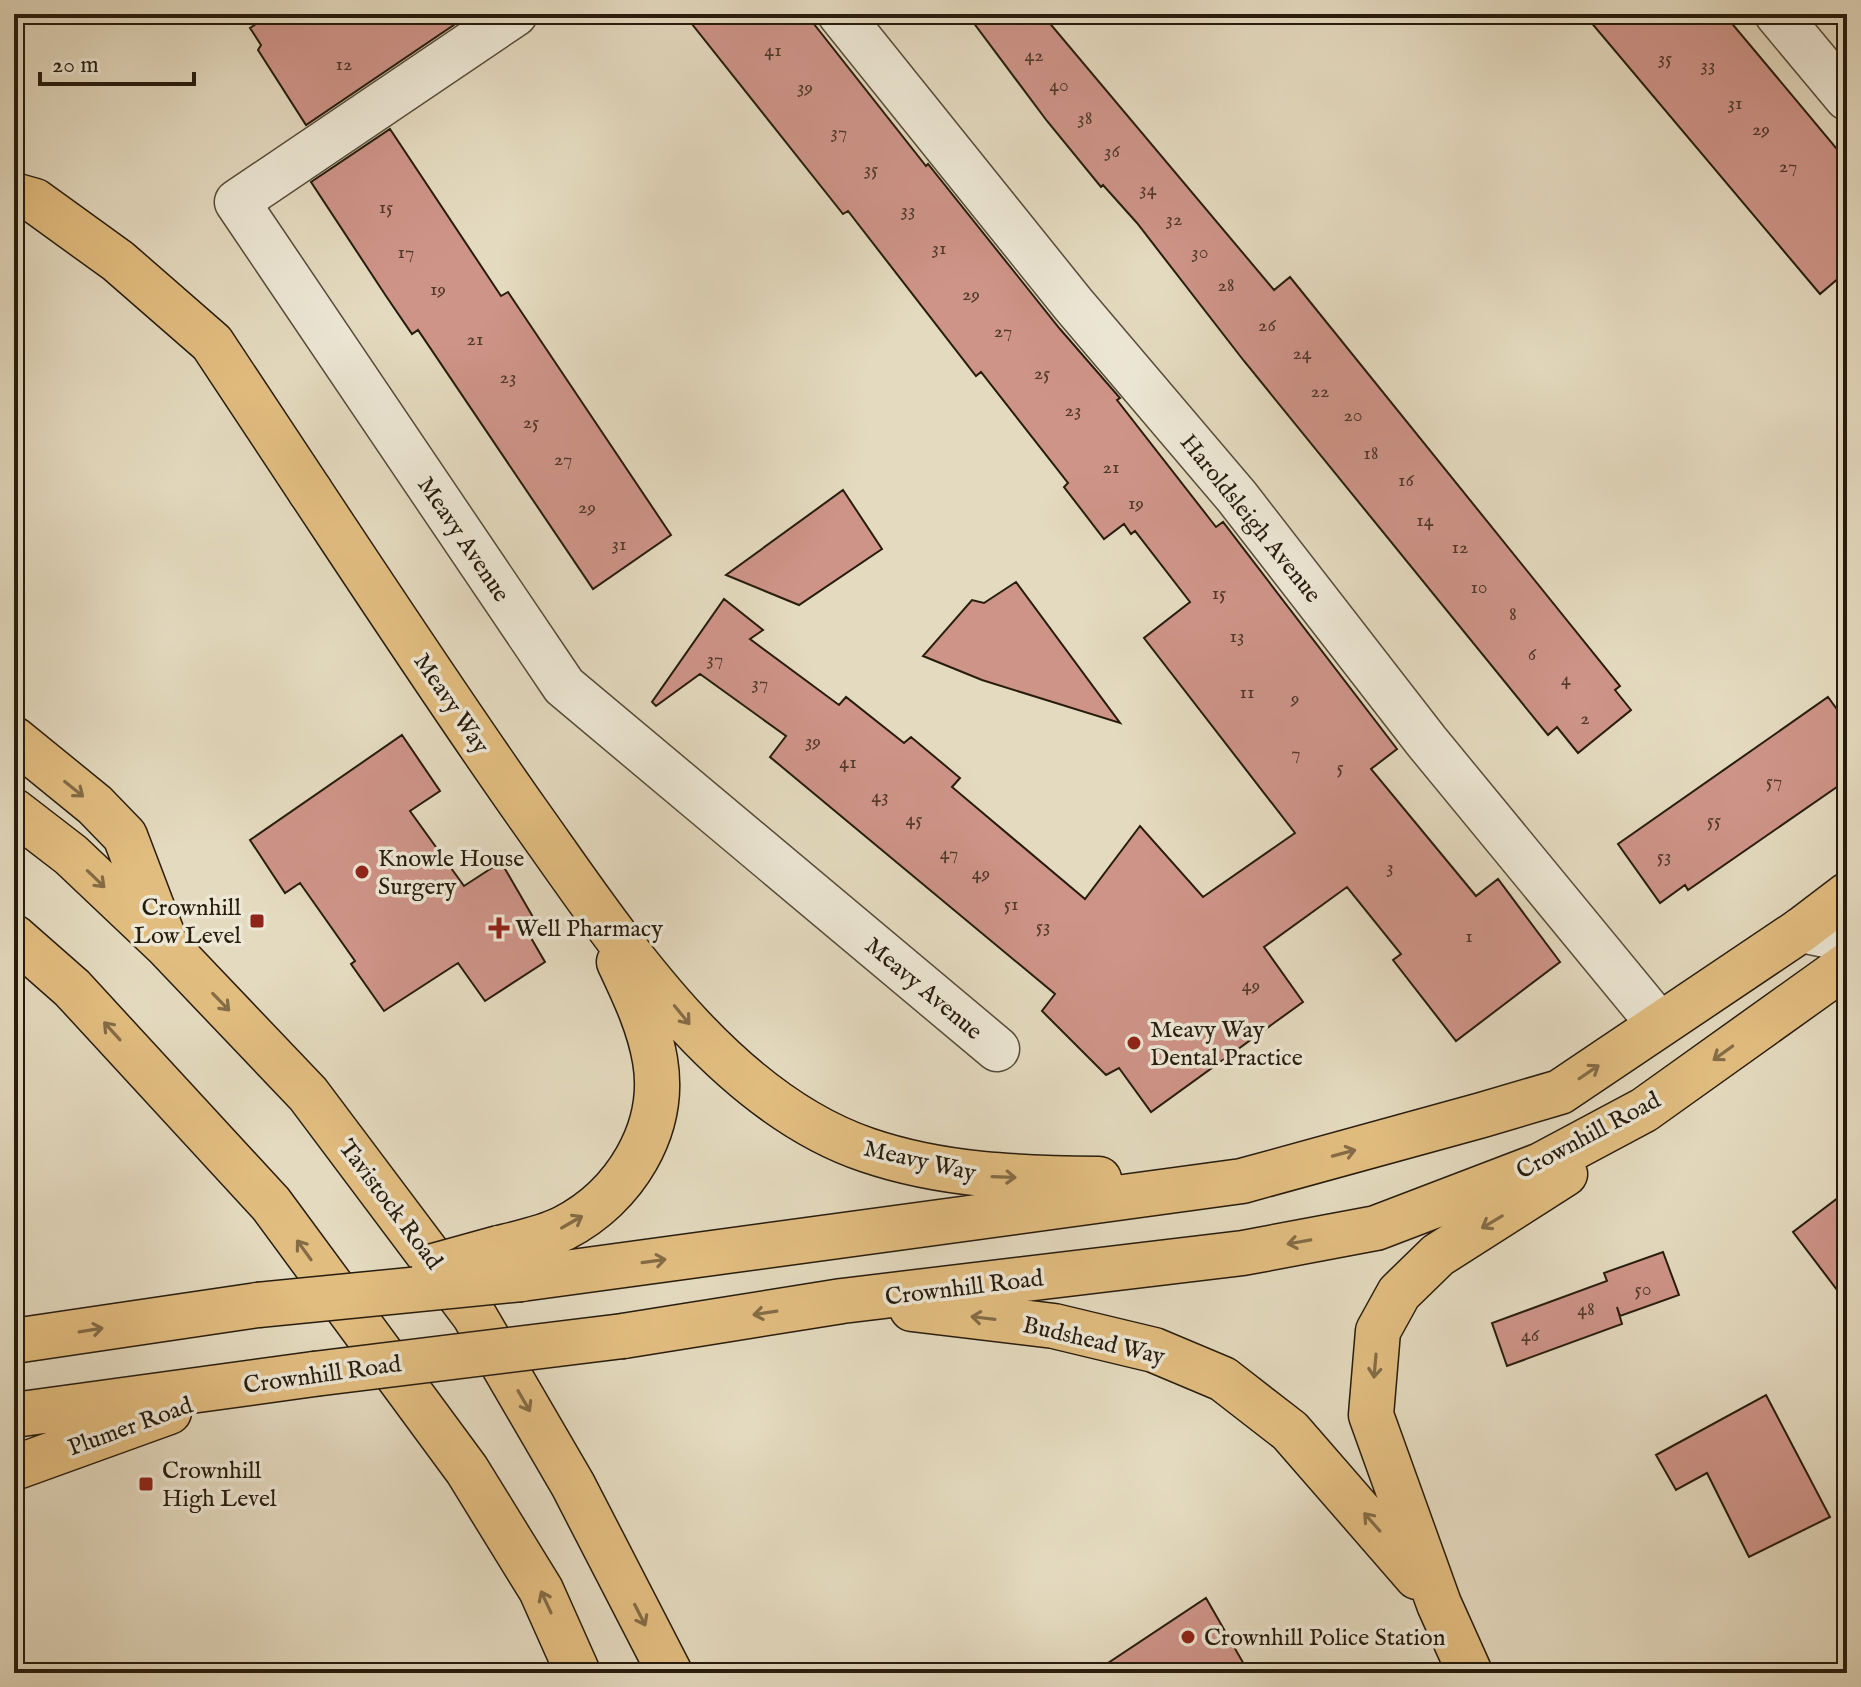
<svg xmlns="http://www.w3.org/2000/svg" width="1861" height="1687" viewBox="0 0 1861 1687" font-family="'IM FELL English',serif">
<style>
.building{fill:#ce9488;stroke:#271c0d;stroke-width:2}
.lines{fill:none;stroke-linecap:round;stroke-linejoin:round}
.minor-casing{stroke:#564c3a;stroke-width:47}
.major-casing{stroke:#271c0d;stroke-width:47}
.highway-casing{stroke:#271c0d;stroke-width:47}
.minor{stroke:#ede7d5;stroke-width:44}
.major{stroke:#e2bd80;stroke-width:44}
.highway{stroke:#e2bd80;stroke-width:44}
.major-bridge-casing{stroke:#271c0d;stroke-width:47;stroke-linecap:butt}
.major-bridge{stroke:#e2bd80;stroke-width:44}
.oneway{stroke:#846c46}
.poi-dot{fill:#8f2418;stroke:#ede7d5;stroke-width:3}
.labels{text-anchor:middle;stroke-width:7;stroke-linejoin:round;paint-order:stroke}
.number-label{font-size:20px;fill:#513a2c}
.street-label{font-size:24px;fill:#271c0d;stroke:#ede7d5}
.poi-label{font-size:24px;fill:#271c0d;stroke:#ede7d5;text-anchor:start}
</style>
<rect width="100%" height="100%" fill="#e4dabf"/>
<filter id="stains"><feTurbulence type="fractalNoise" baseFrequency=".0025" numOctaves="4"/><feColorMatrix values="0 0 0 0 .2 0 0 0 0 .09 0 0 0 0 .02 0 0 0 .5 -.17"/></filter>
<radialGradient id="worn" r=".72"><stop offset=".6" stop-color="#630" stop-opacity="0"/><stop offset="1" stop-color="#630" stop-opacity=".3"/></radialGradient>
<path class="building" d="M271,14H470L306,125L258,50L261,45L250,28Z
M684,14H806L926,166L928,164L1060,329L1120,398L1117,400L1216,527L1223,522L1397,749L1371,769L1476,896L1498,879L1560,962L1456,1041L1393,960L1401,954L1347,887L1264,947L1303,1002L1151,1112L1119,1068L1106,1075L1042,1011L1055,994L770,757L786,736L700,674L656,706L652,702L724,599L763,630L750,639L839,705L846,697L904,743L911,737L960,778L952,787L1085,899L1140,826L1203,897L1295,833L1144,638L1190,602L1135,531L1131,534L1124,524L1104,539L1064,487L1068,483L981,372L976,376L848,211L843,214Z
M967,14H1042L1274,290L1290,277L1620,686L1615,690L1631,710L1578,753L1557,727L1548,735L1244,361L1137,223L1103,185L1101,187L1047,121Z
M1584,14H1724L1847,161V271L1820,294Z
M390,129L501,296L508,292L671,535L593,589L418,330L412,334L386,296L311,182Z
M843,490L882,549L799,605L726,575Z
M1016,582L1120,723L982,680L923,656L972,600L984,603Z
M1828,697L1847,723V780L1688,890L1685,885L1660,903L1618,844Z
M402,735L440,791L410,811L464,886L501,862L537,924L527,931L545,962L485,1001L458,963L384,1011L351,964L355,961L300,883L285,893L250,840Z
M1847,1191V1303L1793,1232Z
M1663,1252L1679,1295L1620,1316L1617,1307L1622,1324L1507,1366L1492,1323L1607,1281L1604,1273Z
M1766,1395L1830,1517L1749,1557L1707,1473L1676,1490L1656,1455Z
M1206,1598L1249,1673H1093Z"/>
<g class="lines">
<g class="minor-casing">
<path id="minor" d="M515,14L237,202L564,686L997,1049
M840,14L1073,304L1237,497L1427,742L1659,1024
M1777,14L1847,98
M1801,930L1830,936L1847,924"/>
</g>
<g class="major-casing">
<path id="major" d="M310,491C381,598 452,706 526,811C613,933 719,1100 867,1150C943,1176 1020,1178 1099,1179
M499,1248C520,1243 544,1238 564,1228C624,1197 667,1130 655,1060C649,1025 634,994 619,962
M521,1279L1242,1181L1482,1115L1560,1092L1801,930L1847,895
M912,1309L1054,1326L1154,1350L1223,1379L1290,1431L1417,1577
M623,1336L842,1301L1243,1253L1376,1228L1541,1165L1644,1110L1847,965
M14,1341L258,1305
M14,1415L314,1374
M14,1468L169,1412
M1470,1673L1439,1604L1371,1415L1378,1331L1399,1293L1438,1255L1565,1174"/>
</g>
<g class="highway-casing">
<path id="highway" d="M14,195L35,201L118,261L212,343L310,491
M14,739L95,805L125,836L163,936
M14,811L71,855L167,946L308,1094L474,1315L573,1485L670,1673
M14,937L72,988L271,1204L467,1470L541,1590L578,1673"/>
</g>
<use href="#minor" class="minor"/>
<use href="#major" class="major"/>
<use href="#highway" class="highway"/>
<g class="major-bridge-casing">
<path id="major-bridge" d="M434,1266L499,1248
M258,1305L521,1279
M314,1374L623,1336"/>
</g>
<use href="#major-bridge" class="major-bridge"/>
</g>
<defs><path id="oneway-shaft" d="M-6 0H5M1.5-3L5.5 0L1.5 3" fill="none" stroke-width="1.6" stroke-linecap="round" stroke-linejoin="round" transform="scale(2)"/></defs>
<g class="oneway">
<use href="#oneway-shaft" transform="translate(74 789) rotate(39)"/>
<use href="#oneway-shaft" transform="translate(96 879) rotate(44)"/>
<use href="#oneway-shaft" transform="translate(221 1002) rotate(46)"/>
<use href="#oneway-shaft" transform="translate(682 1015) rotate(51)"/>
<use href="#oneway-shaft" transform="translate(112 1031) rotate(-132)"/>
<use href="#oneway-shaft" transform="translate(1723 1053) rotate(144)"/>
<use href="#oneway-shaft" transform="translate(1589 1072) rotate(-34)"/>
<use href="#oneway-shaft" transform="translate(1344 1153) rotate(-15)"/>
<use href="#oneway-shaft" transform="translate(1004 1177) rotate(2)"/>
<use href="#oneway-shaft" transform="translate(572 1222) rotate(-30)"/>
<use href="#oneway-shaft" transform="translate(1492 1222) rotate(149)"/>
<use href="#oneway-shaft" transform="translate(1299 1242) rotate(170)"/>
<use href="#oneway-shaft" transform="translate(304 1250) rotate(-126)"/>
<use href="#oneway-shaft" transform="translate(654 1261) rotate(-8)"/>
<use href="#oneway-shaft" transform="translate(765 1313) rotate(171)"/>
<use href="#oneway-shaft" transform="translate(983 1318) rotate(-173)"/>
<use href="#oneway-shaft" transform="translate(91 1330) rotate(-9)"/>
<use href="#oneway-shaft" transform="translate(1375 1366) rotate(95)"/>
<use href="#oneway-shaft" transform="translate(524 1401) rotate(60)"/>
<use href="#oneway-shaft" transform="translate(1372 1522) rotate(-131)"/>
<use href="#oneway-shaft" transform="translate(546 1602) rotate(-115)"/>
<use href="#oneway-shaft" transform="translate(640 1615) rotate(63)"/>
</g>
<g class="poi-dot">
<circle cx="362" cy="872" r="8"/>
<rect x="249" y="913" width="16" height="16" rx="4"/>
<path d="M495 916h8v8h8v8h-8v8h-8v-8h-8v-8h8z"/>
<circle cx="1134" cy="1043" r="8"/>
<rect x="138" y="1476" width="16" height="16" rx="4"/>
<circle cx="1188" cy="1637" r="8"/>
</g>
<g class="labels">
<g class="number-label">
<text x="773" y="56">41</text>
<text x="1034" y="61">42</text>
<text x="1665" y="64">35</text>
<text x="344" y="70">12</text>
<text x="1708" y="71">33</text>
<text x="1059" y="91">40</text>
<text x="805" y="93">39</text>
<text x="1735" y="109">31</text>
<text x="1085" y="124">38</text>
<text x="1761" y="135">29</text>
<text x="839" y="138">37</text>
<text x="1112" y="157">36</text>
<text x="1788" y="172">27</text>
<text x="871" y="175">35</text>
<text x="1148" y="195">34</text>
<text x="386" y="213">15</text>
<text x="908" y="216">33</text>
<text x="1174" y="225">32</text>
<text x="939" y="254">31</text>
<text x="406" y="258">17</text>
<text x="1200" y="258">30</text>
<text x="1226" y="291">28</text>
<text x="438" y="295">19</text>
<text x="971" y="300">29</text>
<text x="1267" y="331">26</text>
<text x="1003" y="337">27</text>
<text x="475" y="345">21</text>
<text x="1302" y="359">24</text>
<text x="1042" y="379">25</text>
<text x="508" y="383">23</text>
<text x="1320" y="397">22</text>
<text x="1073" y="416">23</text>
<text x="1353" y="421">20</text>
<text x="531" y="428">25</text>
<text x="1371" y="459">18</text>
<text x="563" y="465">27</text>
<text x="1111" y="473">21</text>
<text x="1406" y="486">16</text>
<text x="1136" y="509">19</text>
<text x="587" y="513">29</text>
<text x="1425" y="526">14</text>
<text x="619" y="550">31</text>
<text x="1460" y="553">12</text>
<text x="1479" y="593">10</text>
<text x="1219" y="599">15</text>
<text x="1513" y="620">8</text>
<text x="1237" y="642">13</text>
<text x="1532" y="660">6</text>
<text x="715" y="665">37</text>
<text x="1566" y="685">4</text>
<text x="760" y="689">37</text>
<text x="1247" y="698">11</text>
<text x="1295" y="704">9</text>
<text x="1585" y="724">2</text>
<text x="813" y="747">39</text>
<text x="1296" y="759">7</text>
<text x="848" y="768">41</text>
<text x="1340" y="773">5</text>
<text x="1774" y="787">57</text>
<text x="880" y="802">43</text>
<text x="914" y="825">45</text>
<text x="1714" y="826">55</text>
<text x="949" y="859">47</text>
<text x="1664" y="862">53</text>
<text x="1390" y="873">3</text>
<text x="981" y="879">49</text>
<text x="1011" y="910">51</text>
<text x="1043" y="932">53</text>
<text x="1469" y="942">1</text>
<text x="1251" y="991">49</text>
<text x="1643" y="1295">50</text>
<text x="1586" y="1315">48</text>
<text x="1530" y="1341">46</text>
</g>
<g class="street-label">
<text transform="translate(1251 518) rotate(51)" y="8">Haroldsleigh Avenue</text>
<text transform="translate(464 539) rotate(56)" y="8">Meavy Avenue</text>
<text transform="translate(452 703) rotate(56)" y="8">Meavy Way</text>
<text transform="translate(924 988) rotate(40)" y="8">Meavy Avenue</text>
<text transform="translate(1588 1135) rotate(-28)" y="8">Crownhill Road</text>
<text transform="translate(920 1160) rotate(13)" y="8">Meavy Way</text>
<text transform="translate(391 1204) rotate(53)" y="8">Tavistock Road</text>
<text transform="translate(964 1287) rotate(-7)" y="8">Crownhill Road</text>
<text transform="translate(1094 1340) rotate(13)" y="8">Budshead Way</text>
<text transform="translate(322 1374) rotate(-8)" y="8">Crownhill Road</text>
<text transform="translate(130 1426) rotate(-20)" y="8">Plumer Road</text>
</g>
<g class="poi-label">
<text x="378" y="866">Knowle House<tspan x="378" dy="28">Surgery</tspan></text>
<text x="241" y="915" text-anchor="end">Crownhill<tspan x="241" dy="28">Low Level</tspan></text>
<text x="515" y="936">Well Pharmacy</text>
<text x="1150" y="1037">Meavy Way<tspan x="1150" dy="28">Dental Practice</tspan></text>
<text x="162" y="1478">Crownhill<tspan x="162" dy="28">High Level</tspan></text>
<text x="1204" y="1645">Crownhill Police Station</text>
</g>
</g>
<rect width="1861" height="1687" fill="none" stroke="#e4dabf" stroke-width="48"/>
<rect x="16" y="16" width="1829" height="1655" fill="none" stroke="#271c0d" stroke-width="4"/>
<rect x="24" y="24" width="1813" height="1639" fill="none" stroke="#271c0d" stroke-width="2"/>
<path d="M40 72v12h154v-12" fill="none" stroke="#271c0d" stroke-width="4"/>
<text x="52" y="72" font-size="24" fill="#271c0d" stroke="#ede7d5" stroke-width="6" paint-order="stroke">20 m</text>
<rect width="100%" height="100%" filter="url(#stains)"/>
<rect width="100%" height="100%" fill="url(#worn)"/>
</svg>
